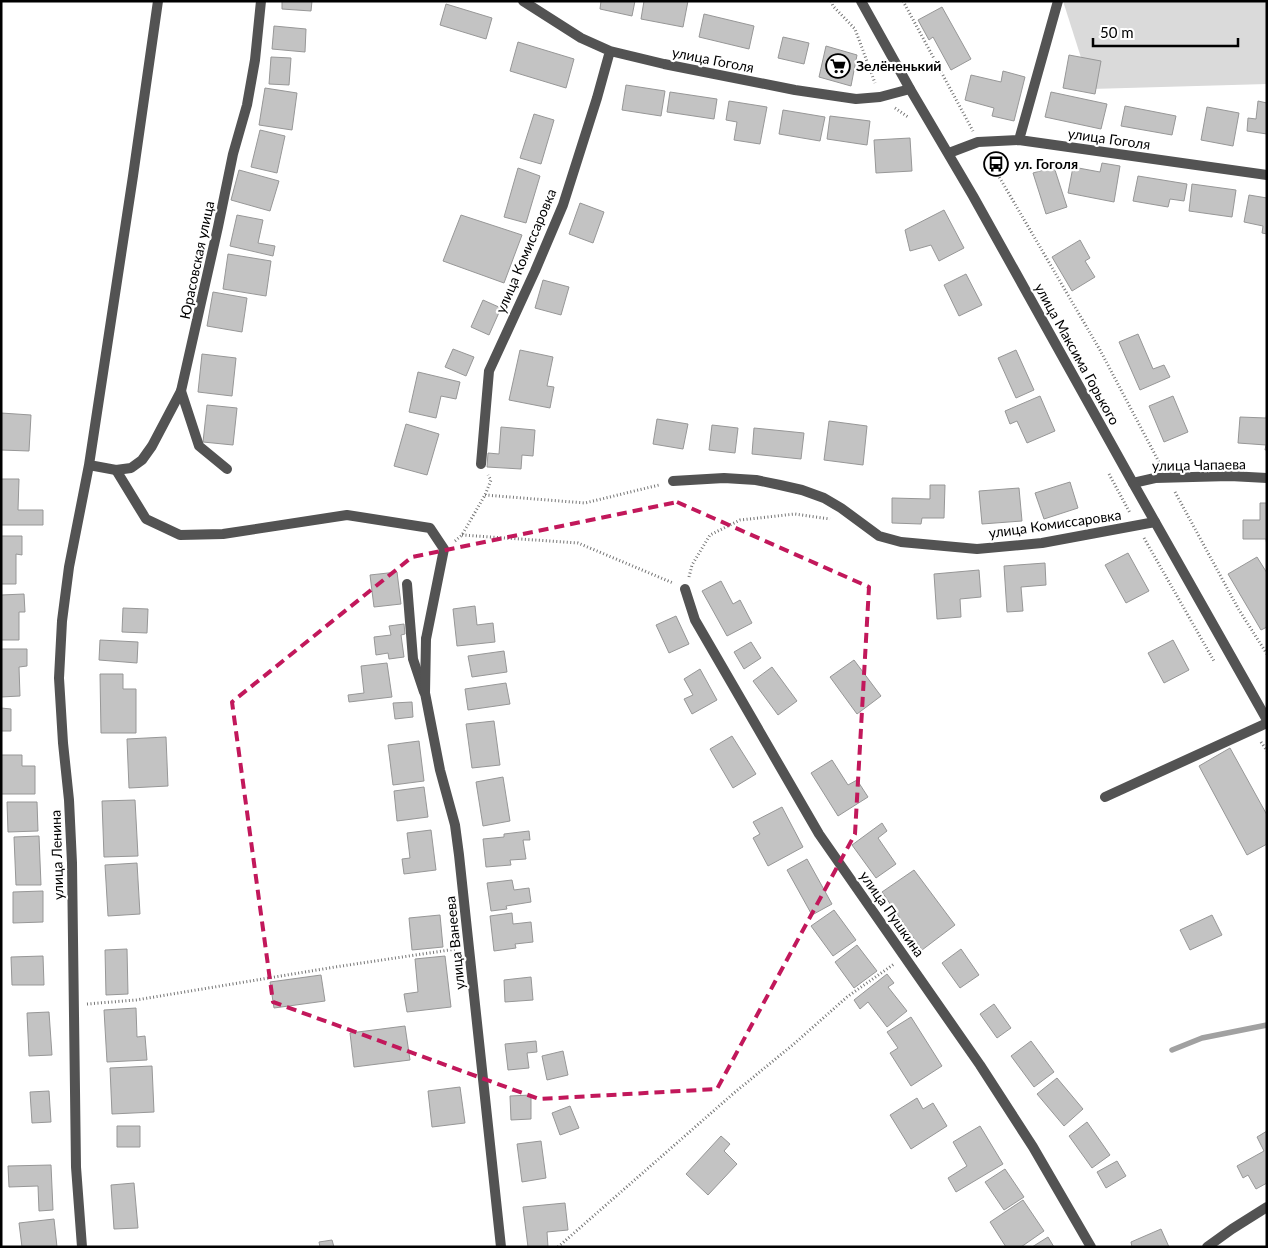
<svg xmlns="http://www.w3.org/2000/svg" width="1268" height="1248" viewBox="0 0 1268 1248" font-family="Lato,sans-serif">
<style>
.green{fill:#dadada}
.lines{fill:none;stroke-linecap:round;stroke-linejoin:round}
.stream{stroke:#a1a1a1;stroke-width:5.5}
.building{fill:#c3c3c3;stroke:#979797}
.path{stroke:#757575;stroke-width:3;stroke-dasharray:1 2.5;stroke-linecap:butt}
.service{stroke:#535353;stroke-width:10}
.minor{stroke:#535353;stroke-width:10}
.tertiary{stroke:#535353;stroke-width:10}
.marked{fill:none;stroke:#c2185b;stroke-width:4;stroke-dasharray:10 6;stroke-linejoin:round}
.labels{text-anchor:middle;stroke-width:4.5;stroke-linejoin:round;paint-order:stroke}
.street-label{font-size:14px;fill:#000;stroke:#fff}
.poi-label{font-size:14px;font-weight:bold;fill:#000;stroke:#fff;text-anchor:start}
</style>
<rect width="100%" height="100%" fill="#fff"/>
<path class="green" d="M1063,1H1267V84L1091,89Z"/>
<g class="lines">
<path class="stream" d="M1172,1050L1202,1038L1267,1025"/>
</g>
<path class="building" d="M282,1H312L311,11L282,9Z
M601,1H635L632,16L600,9Z
M644,1H688L683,27L641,19Z
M446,4L492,18L486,39L440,25Z
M942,7L971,59L951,70L933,37L929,40L918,20Z
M704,14L754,26L749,49L699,37Z
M274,26L306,29L305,52L272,49Z
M783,37L809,43L804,64L778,58Z
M518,42L574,59L566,88L510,71Z
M826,46L857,55L851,86L819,77Z
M1069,55L1101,61L1095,94L1063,88Z
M271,57L291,58L289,85L269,84Z
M1003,71L1025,77L1014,121L992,116L994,108L965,100L971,75L1001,82Z
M626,85L665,91L661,116L622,110Z
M265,88L297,93L292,130L259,125Z
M670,92L717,99L714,119L667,112Z
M1051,92L1107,104L1101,129L1045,117Z
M729,101L767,107L760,144L734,140L737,122L726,120Z
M1258,101L1267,103V134L1247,131L1248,118L1256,119Z
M1125,106L1176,116L1172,135L1121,126Z
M1207,107L1239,113L1233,146L1201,140Z
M783,110L825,117L820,141L779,134Z
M534,114L554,120L541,164L520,158Z
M830,116L870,121L867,145L827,139Z
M260,130L285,136L277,173L251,167Z
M910,138L912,171L876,173L874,140Z
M1102,163L1120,166L1114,202L1068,193L1073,167L1100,172Z
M1054,167L1067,207L1046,214L1033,173Z
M518,168L540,176L526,223L504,217Z
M239,170L279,181L270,211L231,200Z
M1138,176L1187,184L1184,201L1170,199L1168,207L1133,201Z
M1192,184L1236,190L1232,217L1189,211Z
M1249,195L1267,198V234L1262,233L1263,226L1244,222Z
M580,203L604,212L593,243L569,234Z
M944,210L964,248L939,261L931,245L910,251L905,230Z
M237,215L263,220L258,243L275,246L273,256L230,246Z
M461,215L522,235L504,283L443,261Z
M1080,240L1090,258L1085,261L1095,277L1072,291L1052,257Z
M228,254L271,261L266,296L223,289Z
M966,274L982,305L959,316L944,285Z
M543,280L569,287L561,315L535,308Z
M213,292L247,298L242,332L207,326Z
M483,300L501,308L489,335L471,327Z
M1138,334L1153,369L1164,365L1170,377L1140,390L1119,342Z
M453,349L474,357L466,376L445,367Z
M520,350L553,357L547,386L554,387L550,408L509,400Z
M1016,350L1034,390L1016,398L998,358Z
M202,354L236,358L232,396L198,392Z
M418,372L460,382L456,399L441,396L436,418L409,412Z
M1040,396L1055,431L1027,443L1017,421L1010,424L1005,411Z
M1173,396L1188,432L1164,442L1149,406Z
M207,405L237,408L233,445L203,442Z
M1267,412V450H1265L1266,445L1238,443L1240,417L1266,418Z
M1,413L31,415L29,451L1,450Z
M657,419L688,424L683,449L653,444Z
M829,421L867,426L863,465L824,460Z
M406,424L439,434L427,475L394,466Z
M712,425L738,428L735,453L709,450Z
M501,427L535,430L533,456L522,455L521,469L487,467L488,453L499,454Z
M754,428L804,433L801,459L752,454Z
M1,479H19L18,510H43V525H1Z
M1070,482L1078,508L1044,519L1035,493Z
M930,485H945L944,518H922L921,524L892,523V498L930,499Z
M1019,488L1022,521L982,524L979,491Z
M1260,503H1267V546L1266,539H1243V520H1260Z
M1,536H22V555L16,554V584H1Z
M1128,553L1149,591L1126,603L1105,565Z
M1257,557L1267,573V627L1261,630L1228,574Z
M1045,563L1046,585L1021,587L1023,611L1007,612L1004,566Z
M979,570L981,597L960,599L961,617L937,619L934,574Z
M397,572L401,604L374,607L370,575Z
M721,581L733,604L740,600L752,623L727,636L702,591Z
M24,594L25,612H19V640H1V595Z
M475,606L477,625L493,623L495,642L457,646L453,609Z
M123,608L148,609L147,633L122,632Z
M676,616L689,644L669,653L656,625Z
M404,624L405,634L401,635L404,657L389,659L388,653L376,655L374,637L391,635L389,626Z
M100,640L138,642L137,663L99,660Z
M1173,640L1189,670L1164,683L1148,653Z
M751,642L761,658L744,669L734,652Z
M1,649H27V666L19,667L20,696L1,697Z
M504,651L507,672L472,677L468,656Z
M854,660L881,696L857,714L830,677Z
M387,663L392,697L349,702L348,695L364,693L361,666Z
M772,667L797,701L778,715L753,681Z
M700,669L717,700L692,714L684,699L693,695L684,679Z
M100,674H123V689H136V733H101Z
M506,683L510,704L468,710L465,689Z
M412,702L413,717L395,719L393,703Z
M1,708L11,709V731H1Z
M494,721L500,765L472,768L466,724Z
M732,736L756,774L733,788L710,749Z
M166,737L168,786L129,788L127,739Z
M419,741L424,781L393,785L388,745Z
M1230,748L1267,815V844L1247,855L1199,766Z
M1,755H22V766H35V794H1Z
M832,760L848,785L857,780L868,797L838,816L811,773Z
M503,777L510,821L483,826L476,782Z
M424,787L428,817L397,821L394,791Z
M135,800L138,856L104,857L102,801Z
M7,802H37L38,831L8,832Z
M782,807L803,847L768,866L753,838L760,834L753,822Z
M882,823L887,831L878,838L896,864L876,878L852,845Z
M431,830L436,870L404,874L402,859L410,858L407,833Z
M529,831L530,840H523L526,859L510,860L511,865L486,867L483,839L504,837V834Z
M39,836L41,885H16L14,837Z
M807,859L832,904L812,915L787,870Z
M137,863L140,914L108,916L105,865Z
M914,870L955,925L922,950L882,892Z
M512,880L514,890L529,888L531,902L506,906L507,909L491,911L487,883Z
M43,891V922L13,923V892Z
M834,910L856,940L833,956L811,926Z
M512,913L513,924L531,922L533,942L515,944L516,948L494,951L490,916Z
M440,915L443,947L412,950L409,918Z
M1212,915L1222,935L1190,950L1180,930Z
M857,945L877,971L854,988L835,962Z
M127,949L128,994L106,995L105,950Z
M961,949L979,975L960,988L942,963Z
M43,956L44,985H12L11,957Z
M445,956L451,1007L407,1012L404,994L418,992L415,959Z
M887,974L894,983L888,987L907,1011L887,1027L868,1002L860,1009L854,1000Z
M321,975L325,1001L274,1008L270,982Z
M531,977L533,1000L505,1002L504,980Z
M994,1004L1011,1028L997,1038L980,1014Z
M136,1008L137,1037L145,1036L147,1060L107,1062L104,1010Z
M49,1012L52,1055L29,1056L27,1013Z
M911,1017L942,1066L911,1086L890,1053L898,1048L887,1032Z
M405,1026L410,1060L354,1067L350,1033Z
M536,1041L537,1052L527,1053L529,1068L508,1070L505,1044Z
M1031,1041L1054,1072L1034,1087L1011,1056Z
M563,1051L568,1075L547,1080L542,1056Z
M152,1066L154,1112L112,1114L110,1068Z
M1057,1078L1083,1109L1064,1126L1037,1094Z
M460,1087L465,1123L432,1127L428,1091Z
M49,1091L51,1122L32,1123L30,1092Z
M531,1095V1119L511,1120L510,1096Z
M917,1098L923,1109L933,1103L947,1126L911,1149L890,1115Z
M570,1106L579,1128L560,1135L552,1113Z
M1087,1122L1110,1155L1092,1168L1069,1136Z
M117,1126H140V1147H117Z
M980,1126L1003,1164L956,1192L948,1178L967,1166L953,1142Z
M1267,1131V1183L1256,1189L1248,1175L1243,1178L1237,1166L1264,1151L1257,1137Z
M721,1136L730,1144L724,1151L737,1164L708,1195L686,1174Z
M541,1141L546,1178L522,1182L517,1144Z
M1117,1161L1126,1176L1106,1188L1097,1172Z
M51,1165L53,1210L39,1211L38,1186L9,1187L8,1166Z
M1005,1169L1024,1197L1004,1210L985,1182Z
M134,1183L138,1228L114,1229L111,1185Z
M1023,1200L1044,1231L1021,1247H1006L990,1222Z
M565,1203L568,1230L547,1232L548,1247H528L523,1207Z
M54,1219L57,1247H22L19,1223Z
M1161,1229L1169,1247H1132L1131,1242Z
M1048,1237L1054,1247H1032Z
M332,1240L334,1247H320L319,1242Z"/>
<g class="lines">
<path class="path" d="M831,1L833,6L855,29L875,83
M903,1L973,131
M895,108L908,117
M987,156L1100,350L1160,464
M1109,474L1130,513
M1175,492L1239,610L1267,654
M485,495L585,503L659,485
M462,535L578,543L673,583
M1144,538L1214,661
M455,541L462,535L485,495L491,480L488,475
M689,577L692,565L710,535L740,520L795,514L830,519
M1261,742L1267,751
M87,1004L136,1000L335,967L456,949
M558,1247L734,1093L795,1043L847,997L894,964"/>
<path class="service" d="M181,391L199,446L227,469
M116,470L146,519L180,535L223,534L347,515L430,528L444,549L426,639
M407,584L413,659L424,692
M1105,797L1267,723"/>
<path class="minor" d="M523,1L581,38L610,51L664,64L795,90L856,99L880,97L910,89
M1019,140L1058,1
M949,153L978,142L1019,140L1267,175
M481,464L489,371L535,271L563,205L597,98L610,51
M89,465L116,470L131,468L142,460L152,446L181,391L218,227L233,154L247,105L255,60L261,1
M673,481L724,478L756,480L780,485L802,490L824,498L841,508L879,536L901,542L977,549L1042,543L1155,522
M1133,483L1155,478L1230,476L1267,478
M685,589L695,620L819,834L980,1065L1033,1147L1091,1247
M426,639L425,693L440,770L455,825L459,855L501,1247
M82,1247L76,1167L72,863L69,800L63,743L59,678L62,621L69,567L89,465L133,176L158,1
M1207,1247L1232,1229L1267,1207"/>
<path class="tertiary" d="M861,1L910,89L973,196L1133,483L1267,720"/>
</g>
<path class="marked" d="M677,502L869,587L855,834L717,1089L539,1099L273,1002L232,702L412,557Z"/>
<defs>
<g id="supermarket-ring" transform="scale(1.25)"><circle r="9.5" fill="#fff" stroke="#000" stroke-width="1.5"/><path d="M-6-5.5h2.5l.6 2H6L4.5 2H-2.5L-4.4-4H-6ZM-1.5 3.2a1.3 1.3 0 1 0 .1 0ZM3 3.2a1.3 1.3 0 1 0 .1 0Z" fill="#000"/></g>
<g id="bus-ring" transform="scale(1.25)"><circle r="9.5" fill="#fff" stroke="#000" stroke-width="1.5"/><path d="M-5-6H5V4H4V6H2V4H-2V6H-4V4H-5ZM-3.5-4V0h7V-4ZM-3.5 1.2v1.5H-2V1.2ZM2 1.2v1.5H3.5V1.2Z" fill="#000"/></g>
</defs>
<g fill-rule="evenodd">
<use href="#supermarket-ring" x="838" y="66"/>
<use href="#bus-ring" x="996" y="164"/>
</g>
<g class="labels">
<g class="street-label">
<text transform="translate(713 60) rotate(11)" y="5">улица Гоголя</text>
<text transform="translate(1109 139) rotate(8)" y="5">улица Гоголя</text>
<text transform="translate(526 251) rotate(-67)" y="5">улица Комиссаровка</text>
<text transform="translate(197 260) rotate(-78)" y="5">Юрасовская улица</text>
<text transform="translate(1077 354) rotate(61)" y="5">улица Максима Горького</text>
<text transform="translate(1199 465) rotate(-1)" y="5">улица Чапаева</text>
<text transform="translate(1055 524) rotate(-8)" y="5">улица Комиссаровка</text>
<text transform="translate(57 855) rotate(-92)" y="5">улица Ленина</text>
<text transform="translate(892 914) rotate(55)" y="5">улица Пушкина</text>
<text transform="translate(455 943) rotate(-96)" y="5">улица Ванеева</text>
</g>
<g class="poi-label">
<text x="856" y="71">Зелёненький</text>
<text x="1014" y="169">ул. Гоголя</text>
</g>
</g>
<rect width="1268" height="1248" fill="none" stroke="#000000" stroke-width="5"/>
<path d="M1093 38v8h145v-8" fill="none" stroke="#000000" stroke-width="2.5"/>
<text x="1100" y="38" font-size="15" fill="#000000" stroke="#ffffff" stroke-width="4" paint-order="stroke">50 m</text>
</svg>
